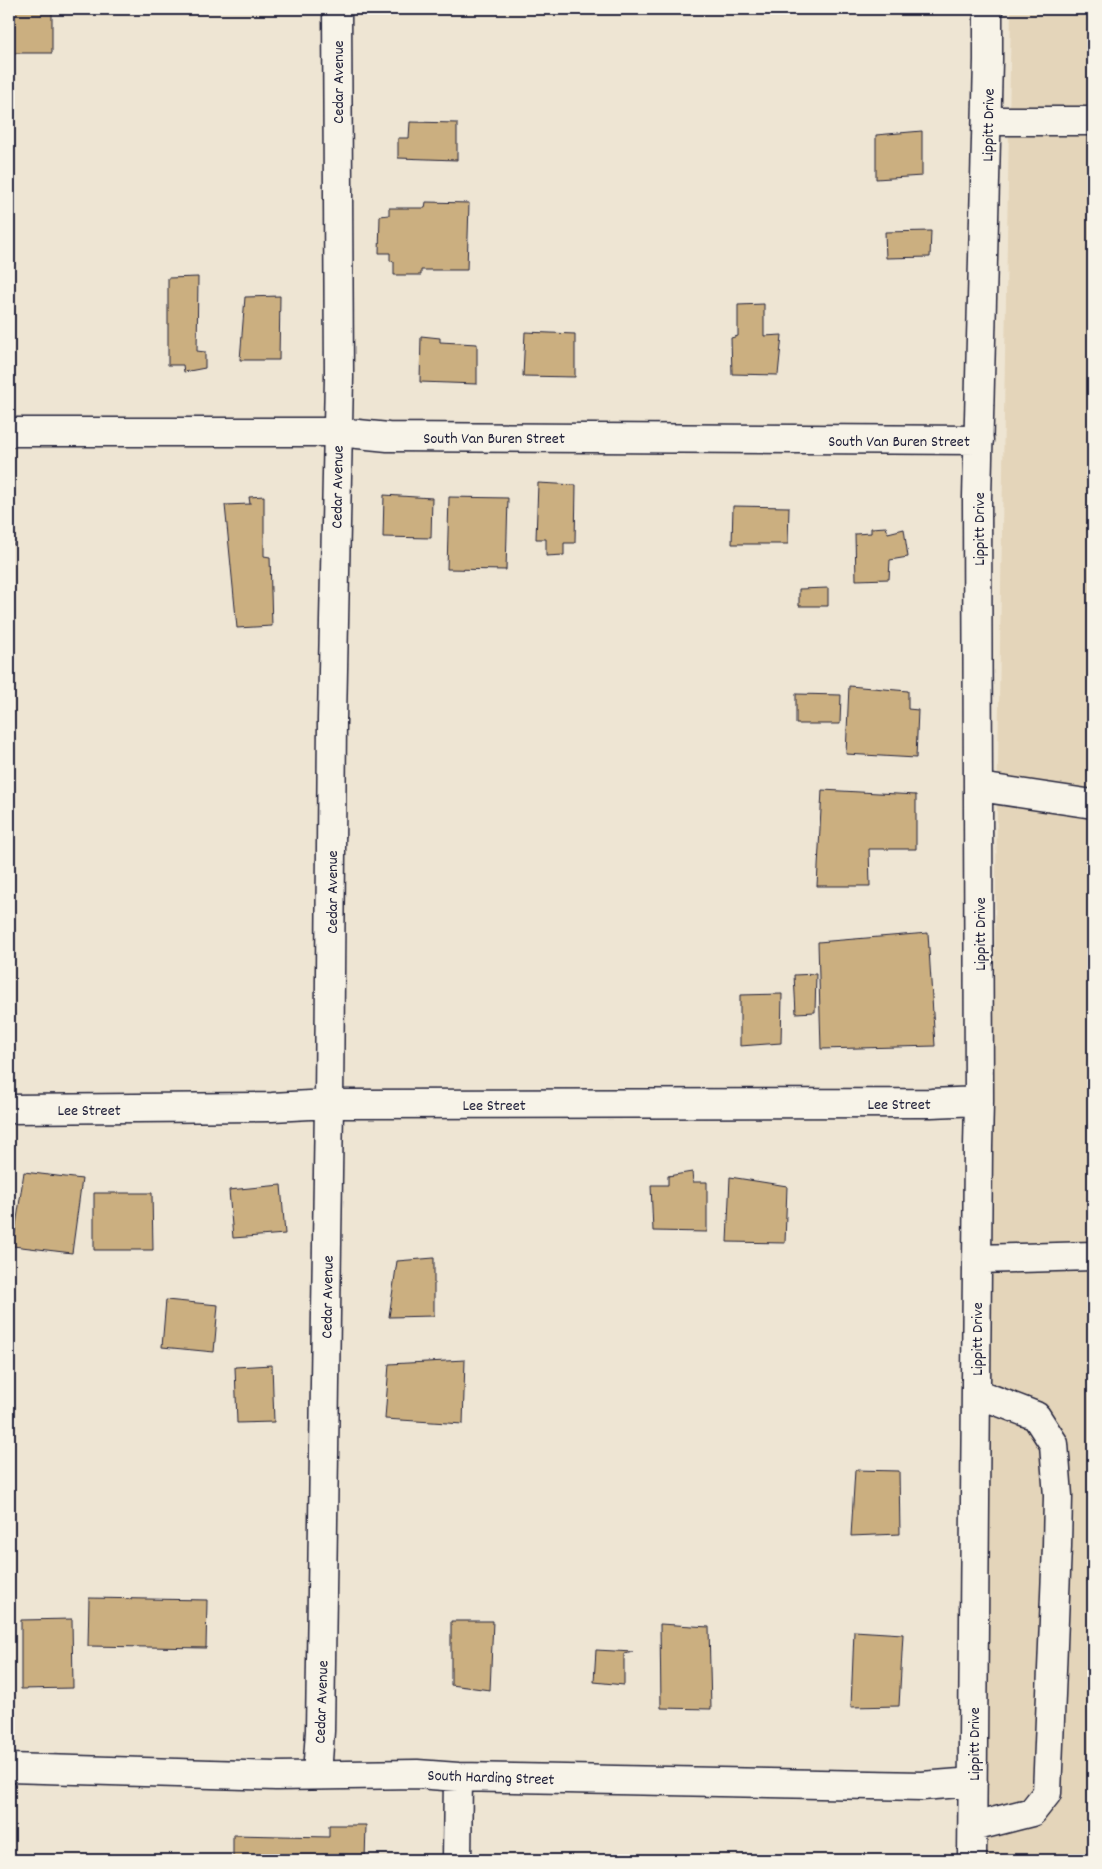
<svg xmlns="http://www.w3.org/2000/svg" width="1102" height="1869" viewBox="0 0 1102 1869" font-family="Dekko,sans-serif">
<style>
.built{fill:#e4d5ba}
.building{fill:#cbaf80;stroke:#22223b}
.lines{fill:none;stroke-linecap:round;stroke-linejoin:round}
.minor-casing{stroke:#22223b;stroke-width:31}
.minor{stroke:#f7f3e8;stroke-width:28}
.labels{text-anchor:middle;stroke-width:5;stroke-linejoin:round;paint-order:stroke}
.street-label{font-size:16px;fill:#22223b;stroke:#f7f3e8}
</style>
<rect width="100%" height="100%" fill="#eee5d3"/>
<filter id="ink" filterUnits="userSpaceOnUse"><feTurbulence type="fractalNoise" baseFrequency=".02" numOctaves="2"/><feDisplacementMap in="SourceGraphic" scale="10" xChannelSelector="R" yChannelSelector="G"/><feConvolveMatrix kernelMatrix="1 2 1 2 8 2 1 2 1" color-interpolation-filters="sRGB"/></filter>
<g filter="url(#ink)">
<path class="built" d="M1011,9H1093V1860H979Z"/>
<path class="building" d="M10,9H52V53H9V12H10Z
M410,122L457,123V160L398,158V138H409Z
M922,131V176L876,179V135Z
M426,202L469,203L467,270H421V275H394V262L390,261V253H379L380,216L389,215V208H425Z
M931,231L930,257L886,258L885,232Z
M198,277L197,351L205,352V368L184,372L183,365H168V278Z
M280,296L279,360H240L245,297Z
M764,304V336L782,335L778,375L732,374L731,338L738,336V305Z
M525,332L575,334V377L523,376Z
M421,336L440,338V342L477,344V384L420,382Z
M538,483L576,485L575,543H564V555L546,556V539H536Z
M9,489L13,545H9Z
M384,495L432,498L431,538L383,537Z
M264,496V556L270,557L272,626L237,628L225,505L250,504L249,497Z
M449,497L508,498L506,570L447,569Z
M733,506L789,507L788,544H732Z
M886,527L888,533L904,529L908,557L890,560L889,579L856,580L855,534L871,533V528Z
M828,588V606H799V589Z
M849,686L908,691V709L918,710L916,758L846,754Z
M796,694L841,695L840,724H796Z
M822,790L916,795V849H869L870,886H817Z
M928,933L935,1046L821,1049L818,942Z
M816,974L815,1012L796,1013L794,975Z
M782,994L781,1043L740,1046V995Z
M24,1172L82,1179L72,1253L13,1246Z
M692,1172L693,1182H707V1232L653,1231L651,1185H668V1176Z
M730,1177L787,1186L785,1243L727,1242Z
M281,1185L285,1234L233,1238L229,1190Z
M94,1193H152L153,1250H94Z
M434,1258V1316L389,1317L397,1261Z
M166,1300L218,1305L214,1352L162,1347Z
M465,1360L463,1424L385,1419L389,1364Z
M272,1365L274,1422L237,1423L235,1367Z
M855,1470L899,1471L900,1534L851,1536Z
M1090,1589H1093V1685L1089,1683Z
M89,1598L207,1600L206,1648L88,1646Z
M72,1619L73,1688L21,1689V1620Z
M451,1621H493L490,1690L451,1685Z
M660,1624L709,1627L711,1709L661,1708Z
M854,1631L903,1634L899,1706L851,1707Z
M596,1650L633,1652L624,1654V1685L594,1682Z
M329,1825H366L365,1860H233V1835L329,1837Z
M832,1857H861V1860H832Z"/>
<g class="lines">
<g class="minor-casing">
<path id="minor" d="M987,121H1093
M9,432H338L388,437L979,440
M979,787L1093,804
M9,1109L272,1107L329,1104L931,1103L979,1101
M977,1259L1093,1256
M9,1768L276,1776L417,1774L458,1777L922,1786L973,1782
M317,1775L320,1731L329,1104L332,719L339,377L337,9
M973,1827L1032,1812L1047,1793L1057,1546L1058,1496L1054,1444L1036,1416L976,1393
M457,1860L458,1777
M972,1860L978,1147L979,1101L977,498L988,60V9"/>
</g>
<use href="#minor" class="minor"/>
</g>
</g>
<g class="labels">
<g class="street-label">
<text transform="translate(337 82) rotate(-90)" y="6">Cedar Avenue</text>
<text transform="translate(987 125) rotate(-89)" y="6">Lippitt Drive</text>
<text x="494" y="443">South Van Buren Street</text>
<text x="899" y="446">South Van Buren Street</text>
<text transform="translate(336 487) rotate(-89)" y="6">Cedar Avenue</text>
<text transform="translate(978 529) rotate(-90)" y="6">Lippitt Drive</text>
<text transform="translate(331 892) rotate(-90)" y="6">Cedar Avenue</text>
<text transform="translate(979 934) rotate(-90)" y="6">Lippitt Drive</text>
<text x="899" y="1109">Lee Street</text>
<text x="494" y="1110">Lee Street</text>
<text x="89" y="1115">Lee Street</text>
<text transform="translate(326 1297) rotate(-89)" y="6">Cedar Avenue</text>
<text transform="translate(976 1339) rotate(-90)" y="6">Lippitt Drive</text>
<text transform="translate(320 1702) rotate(-88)" y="6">Cedar Avenue</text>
<text transform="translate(973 1744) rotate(-90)" y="6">Lippitt Drive</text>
<text transform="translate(491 1776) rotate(2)" y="6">South Harding Street</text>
</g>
</g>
<rect width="1102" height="1869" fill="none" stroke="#f7f3e8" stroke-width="30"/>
<rect x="15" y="15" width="1072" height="1839" fill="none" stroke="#22223b" stroke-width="2" filter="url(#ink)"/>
</svg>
